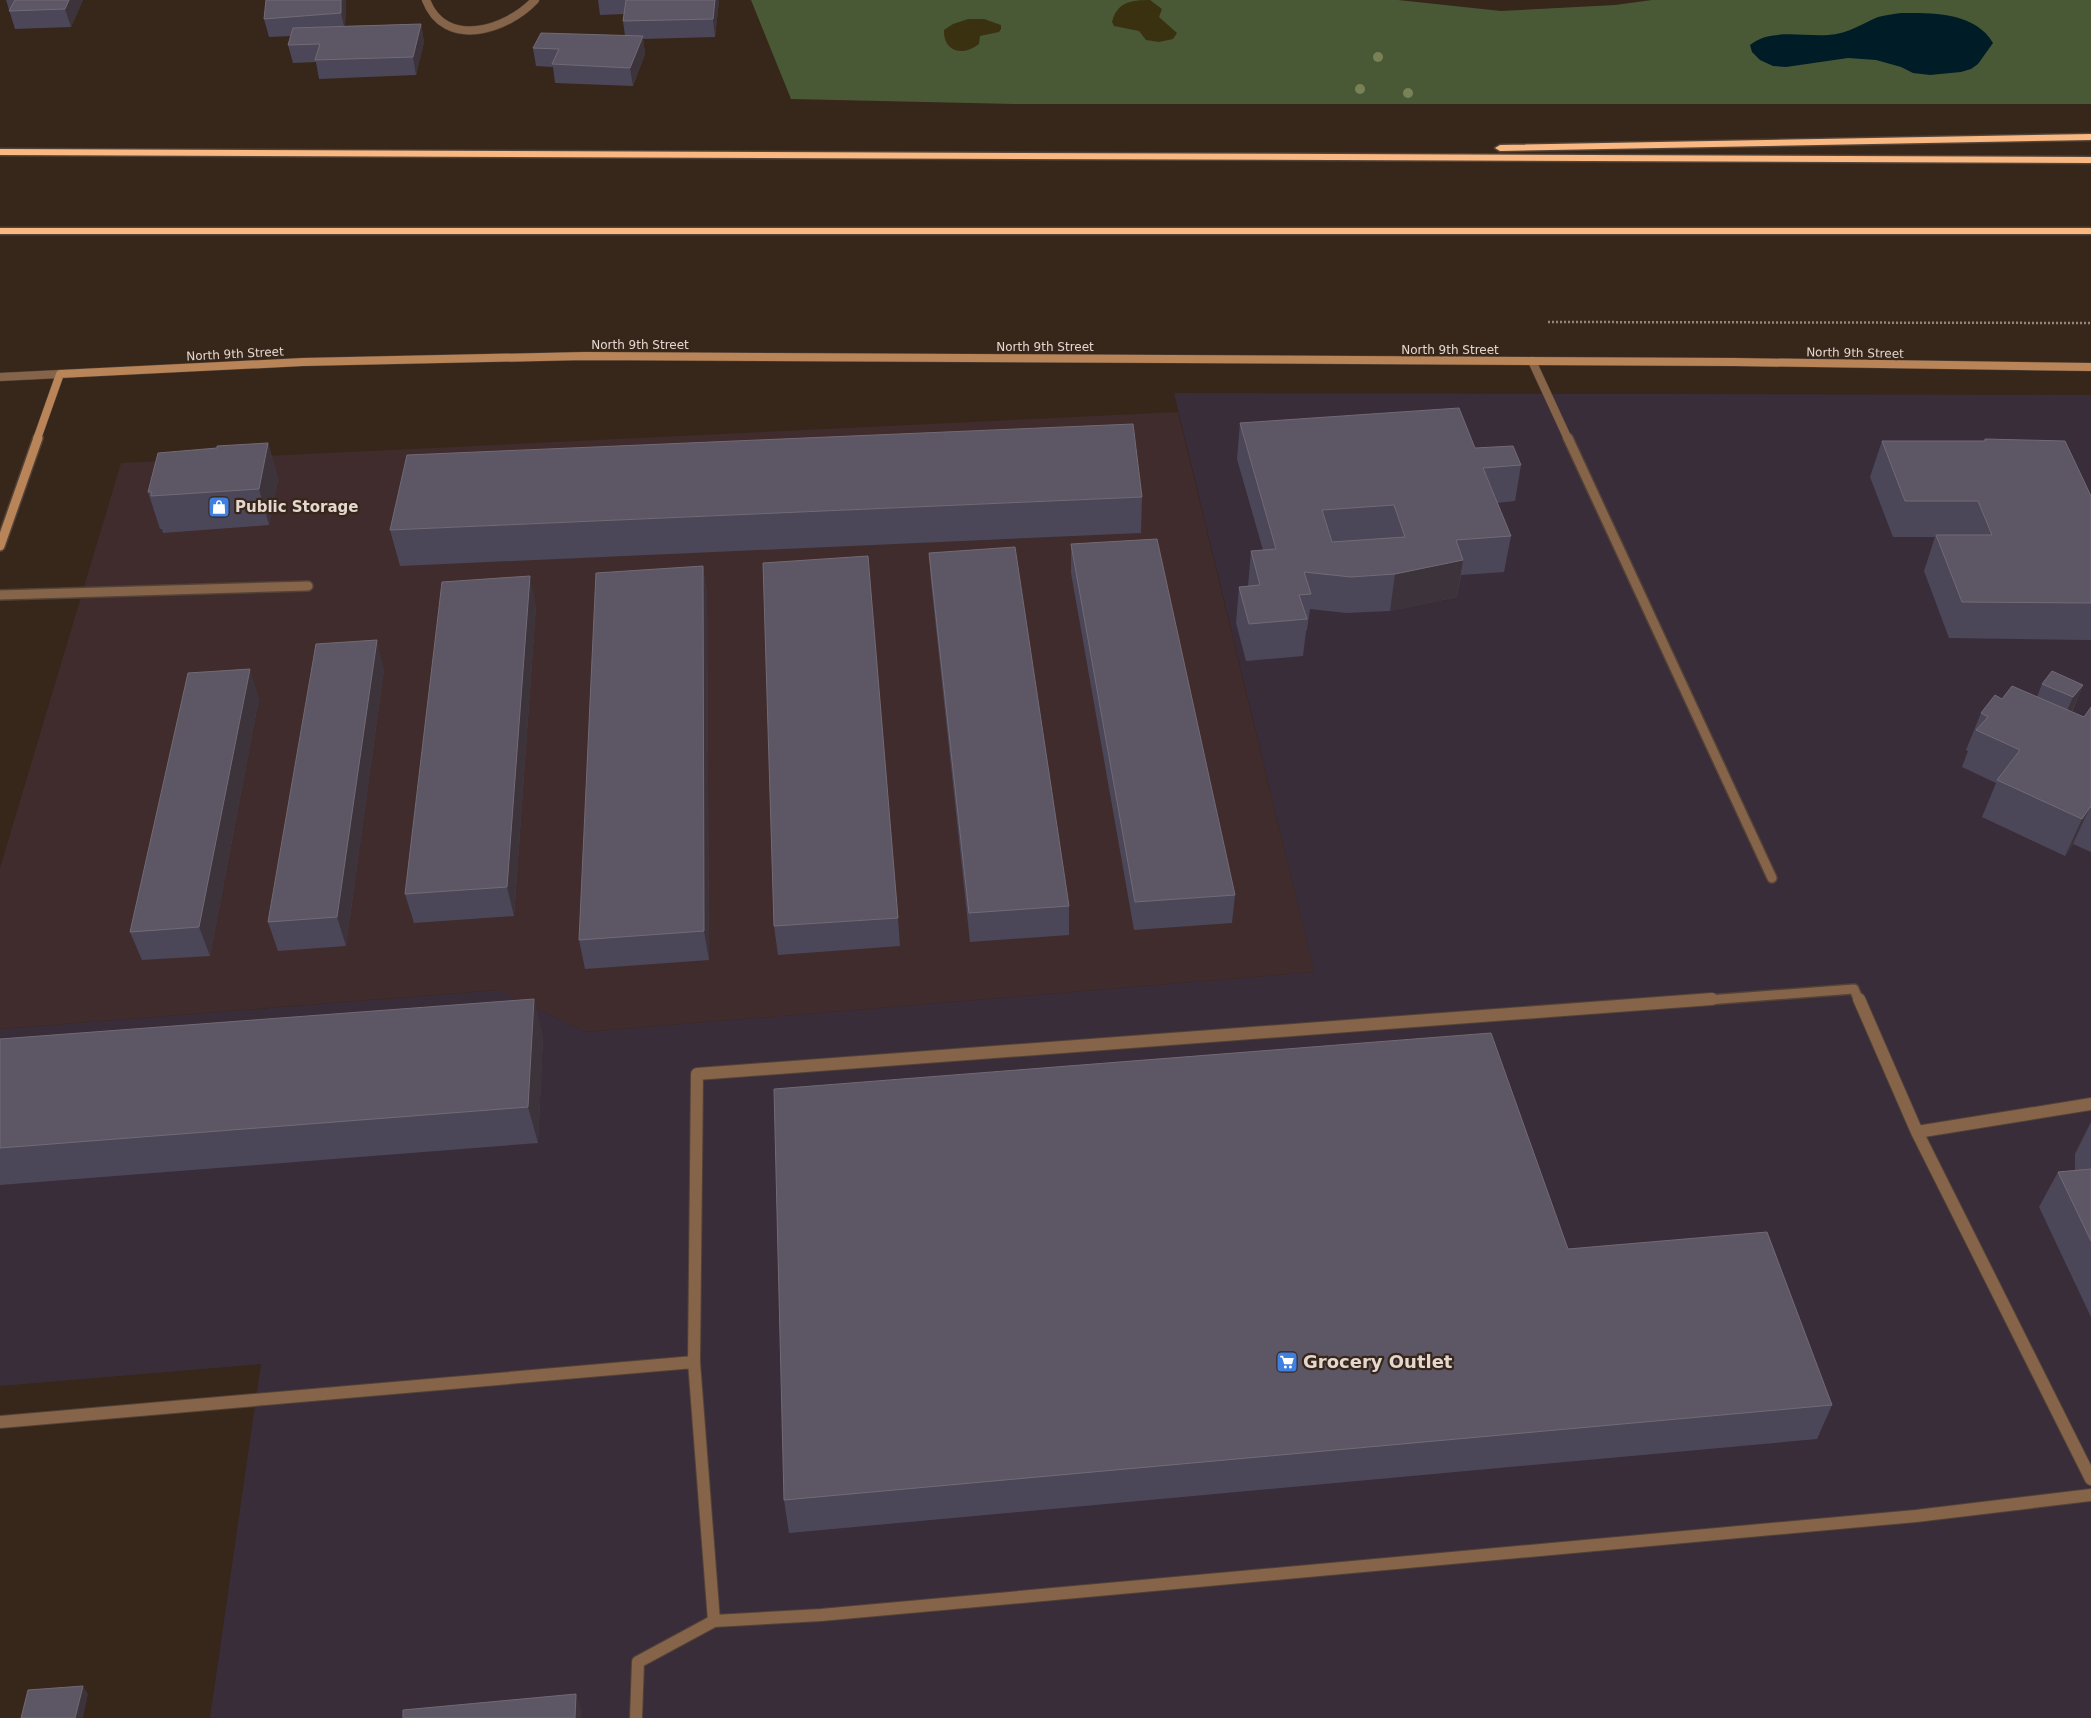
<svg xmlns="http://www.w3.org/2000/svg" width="2091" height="1718" viewBox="0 0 2091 1718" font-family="'DejaVu Sans',sans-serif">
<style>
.commercial{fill:#3a2d3a}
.industrial{fill:#402c2c}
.green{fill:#495936}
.sand{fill:#3a3111}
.water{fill:#001d27}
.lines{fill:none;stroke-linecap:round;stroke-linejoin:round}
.lane-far2-casing{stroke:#534237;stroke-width:9}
.lane-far1-casing{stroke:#534237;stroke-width:12}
.lane-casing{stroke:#534237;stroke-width:14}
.street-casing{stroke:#534237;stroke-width:9}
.secondary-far1-casing{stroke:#534237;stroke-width:9}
.secondary-casing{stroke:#534237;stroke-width:12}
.highway-casing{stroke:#534237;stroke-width:3}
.path{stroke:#93857b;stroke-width:2.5;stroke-dasharray:2 2;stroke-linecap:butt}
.lane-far2{stroke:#856449;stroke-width:8}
.lane-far1{stroke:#856449;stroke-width:9}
.lane{stroke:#856449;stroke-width:12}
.street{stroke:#856449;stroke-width:8}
.secondary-far1{stroke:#b88458;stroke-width:8}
.secondary{stroke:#b88458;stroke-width:9}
.highway{fill:#f9b881;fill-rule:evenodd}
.tree{fill:#788256}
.wall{fill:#4c4758}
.shaded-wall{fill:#3d333a}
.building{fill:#5d5665;stroke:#726a75;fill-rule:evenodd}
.labels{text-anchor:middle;stroke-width:4.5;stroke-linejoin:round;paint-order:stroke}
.far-street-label{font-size:12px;fill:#e3d7cf;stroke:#37261a}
.poi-label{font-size:15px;font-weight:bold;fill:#e3d7cf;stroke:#37261a;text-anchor:start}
.near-poi-label{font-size:18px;font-weight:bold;fill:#e3d7cf;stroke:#37261a;text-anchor:start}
</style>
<rect width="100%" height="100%" fill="#37261a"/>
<path class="commercial" d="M1174,393L2091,395V1718H210L261,1364L0,1386V1029L499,990L586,1032L1314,972Z"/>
<path class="industrial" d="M1178,412L1314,972L586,1032L498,990L0,1029V868L121,463Z"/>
<path class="green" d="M751,0H1398L1501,11L1615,5L1652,0H2091V104H1014L791,99Z"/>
<path class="sand" d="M1150,0L1162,9L1159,17L1177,33L1173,39L1159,42L1146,40L1139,31L1114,26L1112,22C1117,2 1131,0 1150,0Z
M968,19H984L1001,25V29L999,32L980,36L979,44C963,57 943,52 944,30L953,24Z"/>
<path class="water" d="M1901,13C1933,13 1975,12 1993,43L1978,64L1971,69L1961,72L1930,75L1913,73L1901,67L1876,60L1848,58L1786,67L1773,66L1760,60L1752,52L1750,45C1770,28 1804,37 1828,35C1848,34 1861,24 1878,17C1885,15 1894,14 1901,13Z"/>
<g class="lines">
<g class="lane-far2-casing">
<path id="lane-far2" d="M1532,361L1568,439"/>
</g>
<g class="lane-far1-casing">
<path id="lane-far1" d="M1568,438L1772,878
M0,595L308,586
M1695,1001L1854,989L1859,1001"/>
</g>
<g class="lane-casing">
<path id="lane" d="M1859,999L1917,1132L2091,1479
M1917,1132L2091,1104
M0,1422L694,1362
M714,1621L694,1362L697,1074L1712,999
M636,1718L638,1662L714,1621L821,1615L1916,1516L2091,1495"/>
</g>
<g class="street-casing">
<path id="street" d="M426,0C445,50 507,30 535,0
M0,377L60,374"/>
</g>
<g class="secondary-far1-casing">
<path id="secondary-far1" d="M37,439L60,374L303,362L585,356L1734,362L2091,367"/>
</g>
<g class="secondary-casing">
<path id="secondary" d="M0,546L38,438"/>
</g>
<g class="highway-casing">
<path id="highway" d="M2091,134V140L1500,151L1495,148L1500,145Z
M0,149L2091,157V163L0,155Z
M0,228H2091V234H0Z"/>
</g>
<path class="path" d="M1548,322L2091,323"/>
<use href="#lane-far2" class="lane-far2"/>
<use href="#lane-far1" class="lane-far1"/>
<use href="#lane" class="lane"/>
<use href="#street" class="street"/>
<use href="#secondary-far1" class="secondary-far1"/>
<use href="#secondary" class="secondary"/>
<use href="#highway" class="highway"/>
</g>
<g class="tree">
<circle cx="1378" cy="57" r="5"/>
<circle cx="1360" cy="89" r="5"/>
<circle cx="1408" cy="93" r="5"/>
</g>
<path class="wall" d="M6,0H83L71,27L15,29Z
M266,0H346L345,26L421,24L424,42L416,75L319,79L316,62L293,63L288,45L291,36L269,37L264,19Z
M598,0H719L715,37L643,39L645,54L633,86L555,83L553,67L536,66L533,48L625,36L623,21L624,14L600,15Z
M1240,423L1475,448L1521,465L1515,501L1497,503L1511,536L1504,572L1461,575L1457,597L1390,611L1346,613L1310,609L1307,630L1306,631L1303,656L1246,661L1236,623L1239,587L1248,586L1251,551L1263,550L1237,459Z
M1985,439L2091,496V640L1949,638L1924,571L1935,537H1893L1870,477L1882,441H1984Z
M268,443L278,479L269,525L163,533L162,529H160L148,492Z
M1142,497L1141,533L400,566L390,530Z
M1071,544L1235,895L1232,923L1134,930L1071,573Z
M929,553L1069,906V935L970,942L931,582Z
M703,566L707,595L709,960L585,969L579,940Z
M536,605L514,916L414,923L405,894Z
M384,669L346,946L278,951L268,922Z
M2042,684L2083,685L2072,712L2084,717L2091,707V852L2073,844L2065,856L1982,817L1996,783L1962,767L1968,751L1966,750L1981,713L2002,699L2037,697Z
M259,698L210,956L142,960L130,932Z
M898,918L900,946L778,955L774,926Z
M543,1035L538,1143L0,1185V1039Z
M2091,1122V1317L2039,1207L2058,1172L2075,1170V1154Z
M1568,1249L1832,1405L1817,1439L789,1533L784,1500Z"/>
<path class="shaded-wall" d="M69,0H83L71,27L65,9Z
M341,0H346L345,31L341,13Z
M715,0H719L715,37L713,19Z
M421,24L424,42L416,75L413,57Z
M643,36L645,54L633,86L630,68Z
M268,443L278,479L269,525L259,489Z
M1463,560L1457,597L1390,611L1395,574Z
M703,566L707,595L709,960L704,931Z
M530,576L536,605L514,916L507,887Z
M377,640L384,669L346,946L337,917Z
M250,669L259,698L210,956L199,927Z
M2083,685L2067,722L2057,734L2073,697Z
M2090,807L2073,844L2065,856L2082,819Z
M534,999L543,1035L538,1143L528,1107Z
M83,1686L88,1694L83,1718H75Z
M576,1694L582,1711L581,1718H575Z"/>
<path class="building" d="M15,0H69L65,9L9,11Z
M266,0H341V13L264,19Z
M626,0H715L713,19L623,21Z
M421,24L413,57L315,60L320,44L288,45L293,28Z
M541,33L643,36L630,68L552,64L559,49L533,48Z
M1459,408L1475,448L1513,446L1521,465L1483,468L1511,536L1456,540L1463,560L1395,574L1351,577L1304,572L1311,594L1299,595L1307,619L1249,624L1239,587L1260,585L1251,551L1276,549L1240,423ZM1394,505L1405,537L1332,542L1322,510Z
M1133,424L1142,497L390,530L407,455Z
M1985,439L2065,441L2091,496V603L1962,602L1936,535H1992L1978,501H1905L1882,441H1985Z
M268,443L259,489L151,496L152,492H148L158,453L217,448V446Z
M1157,539L1235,895L1135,902L1071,544Z
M1015,547L1069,906L969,913L929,553Z
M868,556L898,918L774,926L763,563Z
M703,566L704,931L579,940L596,573Z
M530,576L507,887L405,894L442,582Z
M377,640L337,917L268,922L316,644Z
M250,669L199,927L130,932L188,673Z
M2052,671L2083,685L2073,697L2042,684Z
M2012,686L2084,717L2091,707V808L2090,807L2082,819L1997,780L2020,750L1976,730L1988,717L1981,713L1995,695L2002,699Z
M534,999L528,1107L0,1148V1039Z
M1491,1033L1568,1249L1767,1232L1832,1405L784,1500L774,1089Z
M2091,1169V1241L2058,1172Z
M83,1686L75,1718H21L28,1690Z
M576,1694L575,1718H403V1710Z"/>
<defs>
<g id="shop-square" transform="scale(1.125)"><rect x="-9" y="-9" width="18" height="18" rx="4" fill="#3f7fe0" stroke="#37261a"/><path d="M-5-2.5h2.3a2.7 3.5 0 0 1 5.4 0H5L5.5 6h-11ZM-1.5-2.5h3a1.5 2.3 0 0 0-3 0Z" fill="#fff"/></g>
<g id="supermarket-square" transform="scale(1.125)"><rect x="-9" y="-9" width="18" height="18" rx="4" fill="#3f7fe0" stroke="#37261a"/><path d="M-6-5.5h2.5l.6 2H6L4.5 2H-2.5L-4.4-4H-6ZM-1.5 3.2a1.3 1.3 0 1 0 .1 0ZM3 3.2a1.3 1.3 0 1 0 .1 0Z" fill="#fff"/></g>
</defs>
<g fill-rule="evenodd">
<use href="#shop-square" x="219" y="507"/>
<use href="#supermarket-square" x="1287" y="1362"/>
</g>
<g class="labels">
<g class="far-street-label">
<text x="640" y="349">North 9th Street</text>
<text x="1045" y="351">North 9th Street</text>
<text x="1450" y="354">North 9th Street</text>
<text transform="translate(1855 353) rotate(1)" y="4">North 9th Street</text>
<text transform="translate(235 354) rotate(-3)" y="4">North 9th Street</text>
</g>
<g class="poi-label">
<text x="235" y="512">Public Storage</text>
</g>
<g class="near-poi-label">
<text x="1303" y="1368">Grocery Outlet</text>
</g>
</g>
</svg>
